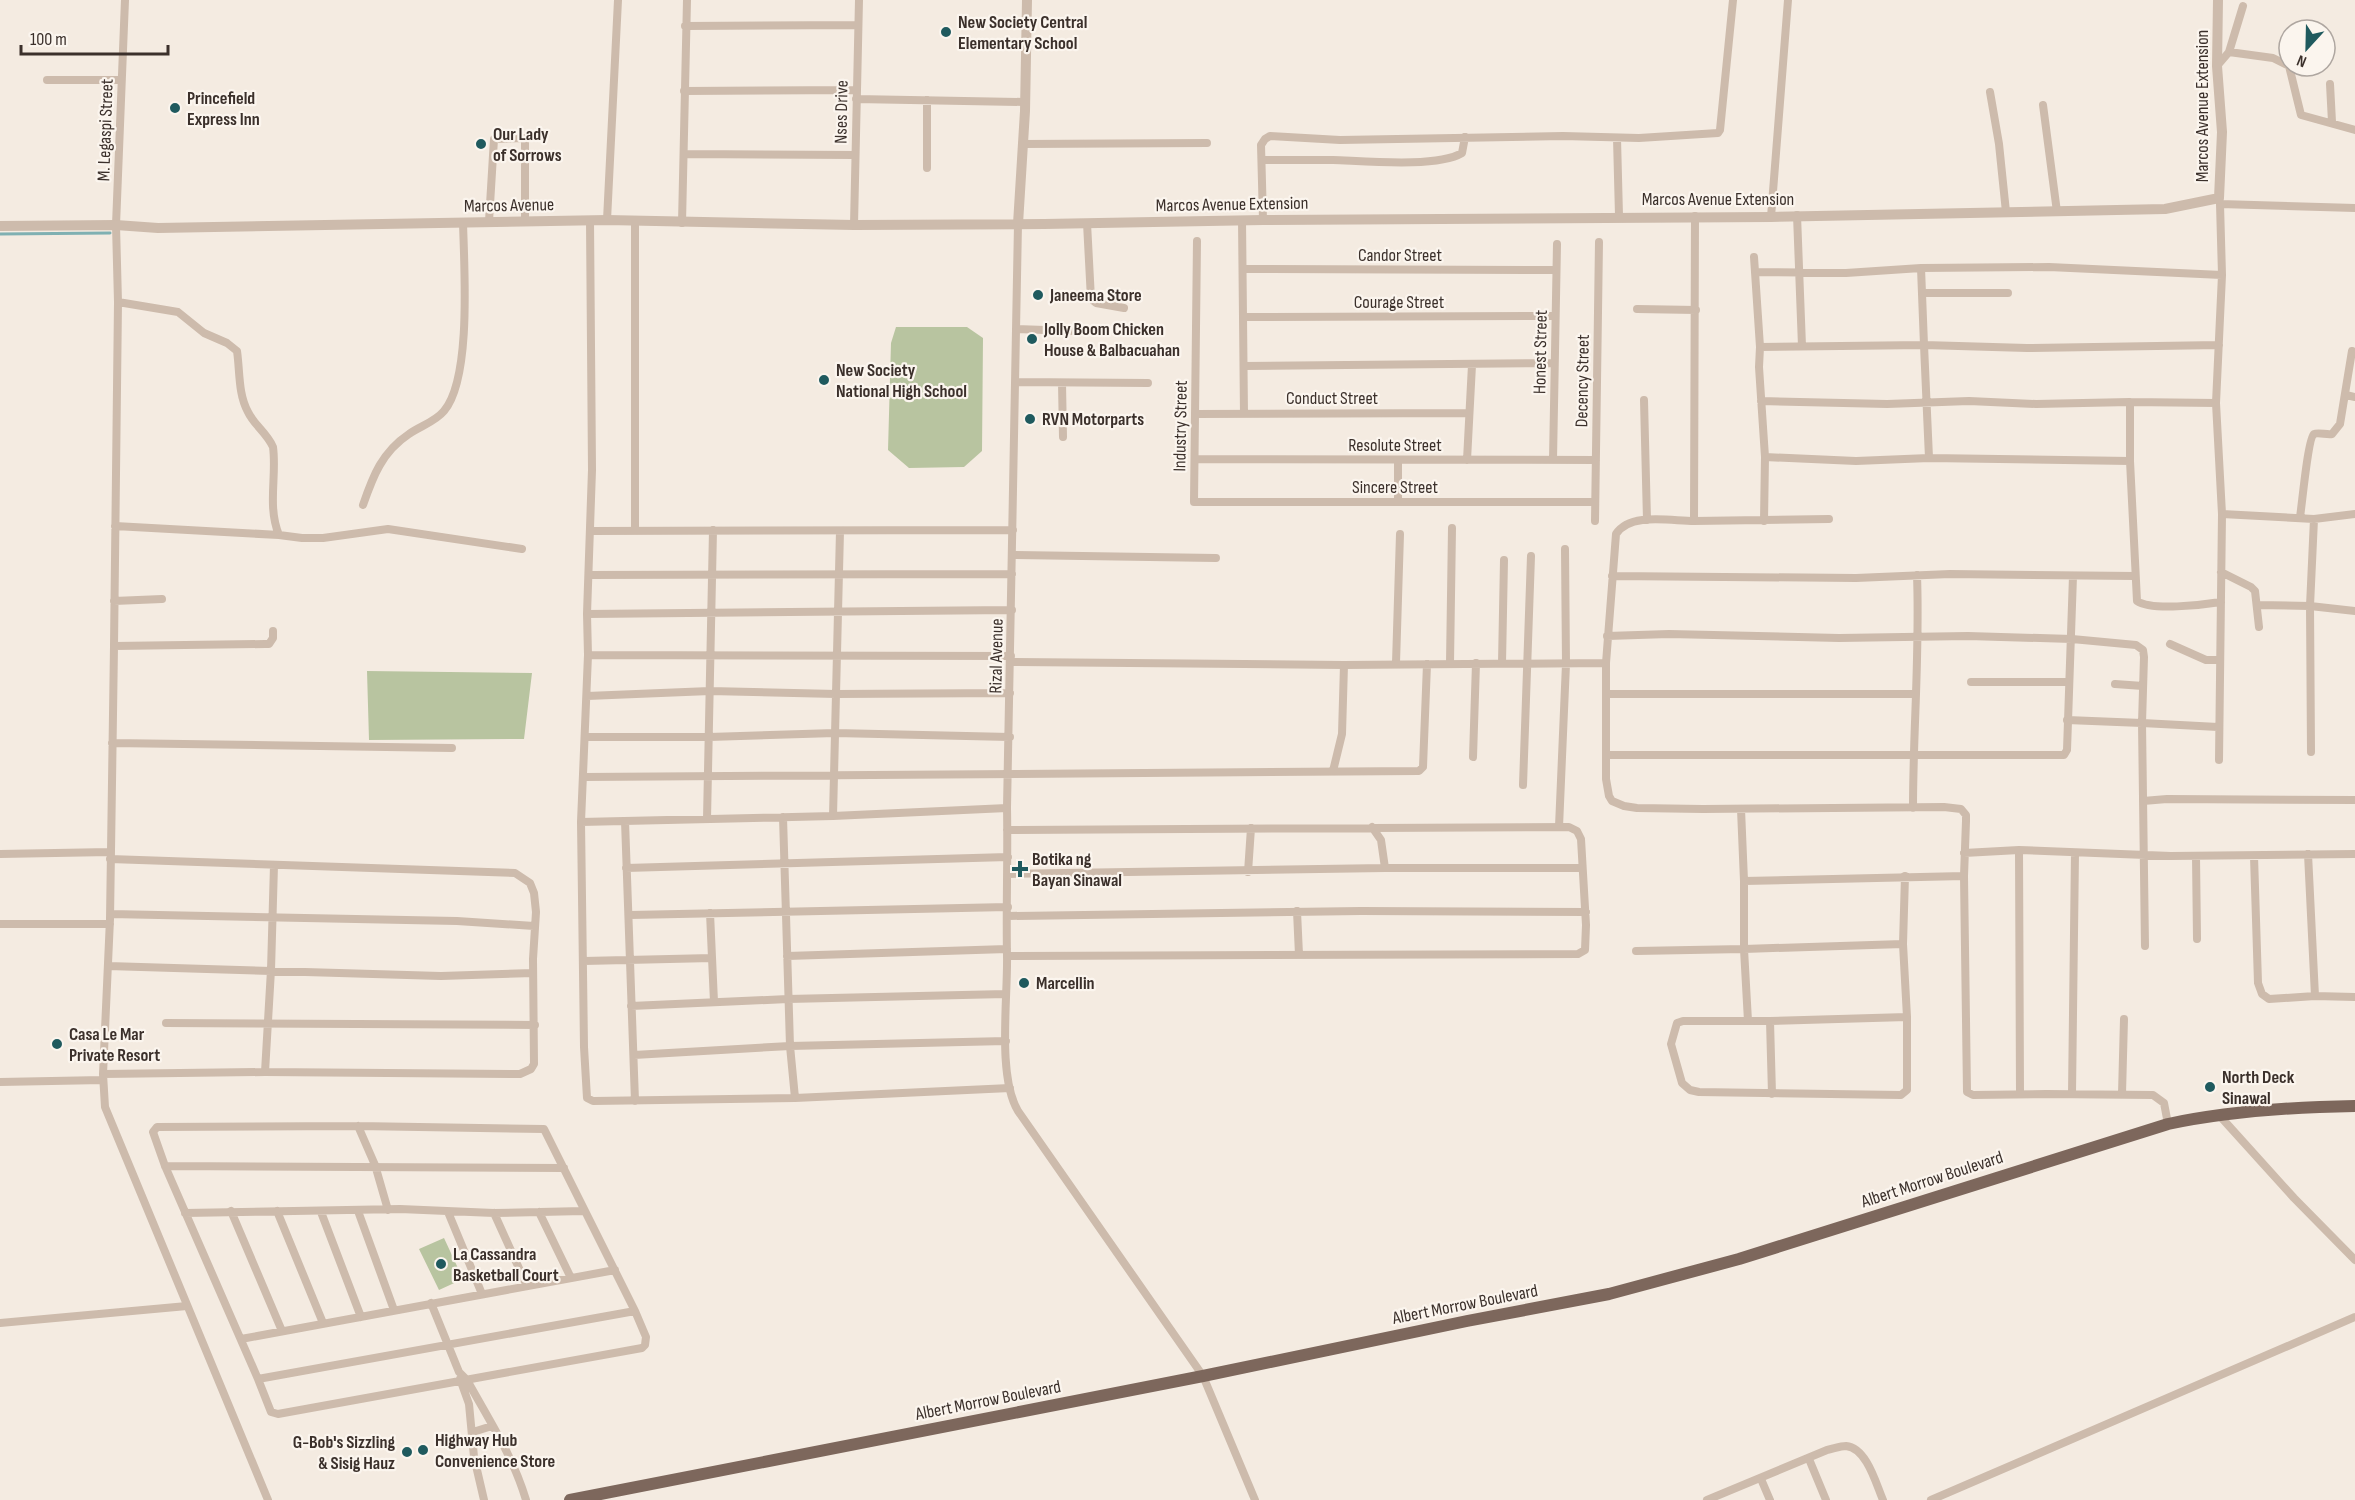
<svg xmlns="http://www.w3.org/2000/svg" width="2355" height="1500" viewBox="0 0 2355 1500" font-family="'Sofia Sans Condensed',sans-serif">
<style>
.green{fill:#b8c4a0}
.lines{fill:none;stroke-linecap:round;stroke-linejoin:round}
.stream{stroke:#7fb0b2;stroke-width:3}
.minor{stroke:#cdbbac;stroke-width:8}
.tertiary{stroke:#cdbbac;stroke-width:10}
.primary{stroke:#7d675c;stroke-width:12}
.poi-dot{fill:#1f5a5e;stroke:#fbf5ee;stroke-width:2}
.labels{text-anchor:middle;stroke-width:4.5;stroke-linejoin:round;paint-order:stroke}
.poi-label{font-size:18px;font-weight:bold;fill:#3b302b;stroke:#fbf5ee;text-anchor:start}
.street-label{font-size:18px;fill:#3b302b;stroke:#fbf5ee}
</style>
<rect width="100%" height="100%" fill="#f4ebe1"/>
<path class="green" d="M896,327H967L983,338L982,451L964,467L909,468L888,450L891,343Z
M367,671L532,673L524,739L369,740Z
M444,1238L463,1279L439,1290L419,1249Z"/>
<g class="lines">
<path class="stream" d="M0,234L110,233"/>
<path class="minor" d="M125,0L116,225L118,302L114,646L110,919L103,1074L105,1107L268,1500
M685,26L857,25
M2229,52L2243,6
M2217,66L2229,52L2273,58L2289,66
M2289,66L2301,115L2355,130
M47,80H121
M2330,84L2332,122
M684,91L856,90
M1990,92L1999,144L2006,212
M856,99L1024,102
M2043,105L2057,212
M1617,138L1619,216
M1023,144L1207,143
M684,154L855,155
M1263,160C1286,160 1310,160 1333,160C1364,161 1437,168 1462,153L1465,137
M927,168V100
M2219,199L2220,204L2355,208
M2220,204L2222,275L2216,403L2222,514
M1797,215L1802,346
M1695,216L1694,521C1671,521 1630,512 1616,534L1606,663V779L1609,796L1612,801L1624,806L1637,808L1703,809L1944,807L1961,809L1966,815V821L1964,876L1967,1092L1973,1095L2046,1094L2153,1095L2164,1103L2168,1124
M1771,217L1788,0
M607,220L618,0
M1242,220L1244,414
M1263,220L1261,145L1265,139L1270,136L1340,140L1563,136L1639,138L1718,133L1720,130L1733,0
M489,221L494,139L525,138V221
M590,221L592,470L587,614L588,655L581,822L584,1047L587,1098L593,1101L795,1098L1010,1088
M682,223L687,0
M1087,223L1091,299L1096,303L1124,308
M1018,224L1007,808C1008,858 1006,907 1007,956C1008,997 997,1076 1018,1111L1203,1376L1255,1500
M854,225L859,0
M1197,241L1194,502H1595
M1754,257L1755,272
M1921,268L2049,267L2222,275
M1243,269L1556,270
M1922,293H2008
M118,302L178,312L204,333L227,343L237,351C240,371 238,394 248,412C254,425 267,433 273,447C277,476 267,506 279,535L302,538H323L388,529L522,549
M1637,309L1696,310
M1243,317L1555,316
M1016,329L1074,331
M1760,347L1755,272L1846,273L1921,268L1924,345L1760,347L1759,367L1765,457L1764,521
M1244,366L1554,363
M1016,382L1148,383
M1062,383L1063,437
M2346,395L2355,397
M1644,400L1647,520
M1761,401L1887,404L1969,401L2036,404L2130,402
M1195,414L1469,413
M1765,457L1856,461L1929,458L2130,461V402L2216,403
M1929,458L1924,345L2027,348L2219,345
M1195,459L1596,460
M1467,460L1472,365
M1553,460L1557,244
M2130,461L2137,601C2151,611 2202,605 2221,602
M1398,502V460
M363,505C373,476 382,452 409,434C420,426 435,422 444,411C472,378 464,266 463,222
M2300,517C2302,505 2308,438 2314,434C2318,432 2327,435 2332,434L2340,424L2352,351
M2314,519L2310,606L2355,611
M1595,521L1599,242
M1694,521L1829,519
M115,526L279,535
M590,531L1013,530
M635,531V222
M1013,555L1216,558
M2221,572L2251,587L2255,591L2259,627
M589,575L1012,574
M1612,576L1856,578L1950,574L2135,576
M114,601L162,599
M2257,605L2310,606L2311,752
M587,614L1012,610
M1607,636L1669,634L1839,638L1968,636L2072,639L2136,645L2143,650L2144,657L2142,723L2218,727
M2170,644L2206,660H2219
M114,646L265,644H269L273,638V631
M588,655L1011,656
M1011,662L1344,665L1606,663
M1396,663L1400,534
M1450,663L1452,528
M1502,663L1504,560
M1971,682H2069
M2115,684L2143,686
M1607,694H1915
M587,696L710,691L836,694L1010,693
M2067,720L2142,723L2145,946
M585,737H709L835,733L1010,737
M112,743L452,748
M1608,755H2064L2067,750L2073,576
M1473,757L1476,663
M2219,760L2222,514L2314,519L2355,514
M1333,771L1342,734L1344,665
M584,777L1419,771L1423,767L1427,664
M1523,785L1531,556
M2143,801L2167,799L2355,800
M1913,808C1913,730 1920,653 1917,575
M1741,809L1744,881L1964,876
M833,816L840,531
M783,817L790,1046L795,1098
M707,819L713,530
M625,821L635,1101
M581,822L833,816L1007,808
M1372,827L1381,840L1385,868
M1559,827L1566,664L1565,549
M2019,850L2020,1094
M1964,853L2019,850L2171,856L2355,854
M0,854L110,852
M2308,854L2315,996
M2196,856L2197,939
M2254,856L2258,983L2262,994L2269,999L2315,996L2355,997
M626,868L1008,857
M1248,872L1251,828
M1008,874L1385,868H1581
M1744,881V949L1903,944L1905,876
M1297,911L1299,955
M710,913L714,1002
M110,914L457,921L534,926
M630,915L1008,907
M1008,916L1361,911L1586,912
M0,924H110
M1636,951L1744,949L1748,1021H1770L1907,1017L1903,944
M787,956L1007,949
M1007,956L1578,954L1585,950L1586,925L1581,839L1577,831L1569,827L1007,830
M584,961L712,958
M108,966L441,976L533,973
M631,1006L788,999L1006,994
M1748,1021H1683L1677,1023L1671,1044L1682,1083L1690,1090L1699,1092L1901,1095L1907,1090V1017
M1770,1021L1772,1094
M166,1023L535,1025
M634,1055L790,1046L1006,1041
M265,1072L271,970L274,865
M103,1074L265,1072L520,1074L531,1069L534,1064L533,959L536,912L534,893L530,883L515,873L110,859
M0,1082L103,1080
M2072,1094L2075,853
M2122,1094L2124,1019
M2219,1115L2294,1198L2355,1260
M358,1126L544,1129L635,1311L646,1337L645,1345L642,1348L278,1414L271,1412L258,1379L165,1166L153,1132L157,1127Z
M358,1126L375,1165L388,1210
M165,1166L564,1168
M231,1211L282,1331
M277,1211L323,1323
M358,1211L394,1310
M321,1212L361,1317
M448,1212L482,1294
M539,1212L571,1278
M185,1213L400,1209L494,1213L583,1211
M494,1213L527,1286
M431,1303L459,1372L467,1380C489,1420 513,1456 526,1500
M0,1323L187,1306
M241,1339L615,1270
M258,1379L635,1311
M460,1379L469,1404L474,1457L484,1500
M473,1432L492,1426
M1809,1459L1826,1500
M1761,1479L1770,1500
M1707,1500L1827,1450C1833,1449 1840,1446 1846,1446C1867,1448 1876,1484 1883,1500
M1931,1500L2355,1317"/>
<path class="tertiary" d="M1018,224L1025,111L1027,0
M0,226L116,225L158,228L607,220L854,225L1044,224L1263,220L1771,217L2165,209L2219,198L2222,132L2217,66L2218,0"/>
<path class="primary" d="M570,1500L1203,1376L1467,1321L1609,1294L1739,1259L2168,1124C2229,1111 2292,1107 2355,1106"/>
</g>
<g class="poi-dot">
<circle cx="946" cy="32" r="6"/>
<circle cx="175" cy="108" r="6"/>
<circle cx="481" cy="144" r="6"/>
<circle cx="1038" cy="295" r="6"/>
<circle cx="1032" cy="339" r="6"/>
<circle cx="824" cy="380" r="6"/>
<circle cx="1030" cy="419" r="6"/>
<path d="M1017 860h6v6h6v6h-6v6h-6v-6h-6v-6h6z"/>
<circle cx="1024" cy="983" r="6"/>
<circle cx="57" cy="1044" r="6"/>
<circle cx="2210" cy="1087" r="6"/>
<circle cx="441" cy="1264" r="6"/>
<circle cx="423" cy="1450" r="6"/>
<circle cx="407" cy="1452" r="6"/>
</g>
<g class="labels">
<g class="poi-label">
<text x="958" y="28">New Society Central<tspan x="958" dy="21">Elementary School</tspan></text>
<text x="187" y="104">Princefield<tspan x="187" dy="21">Express Inn</tspan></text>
<text x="493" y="140">Our Lady<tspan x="493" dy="21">of Sorrows</tspan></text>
<text x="1050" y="301">Janeema Store</text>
<text x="1044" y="335">Jolly Boom Chicken<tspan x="1044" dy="21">House &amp; Balbacuahan</tspan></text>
<text x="836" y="376">New Society<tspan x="836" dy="21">National High School</tspan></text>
<text x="1042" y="425">RVN Motorparts</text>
<text x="1032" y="865">Botika ng<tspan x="1032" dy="21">Bayan Sinawal</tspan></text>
<text x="1036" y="989">Marcellin</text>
<text x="69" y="1040">Casa Le Mar<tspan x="69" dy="21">Private Resort</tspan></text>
<text x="2222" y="1083">North Deck<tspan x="2222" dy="21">Sinawal</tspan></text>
<text x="453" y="1260">La Cassandra<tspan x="453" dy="21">Basketball Court</tspan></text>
<text x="435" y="1446">Highway Hub<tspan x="435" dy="21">Convenience Store</tspan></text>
<text x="395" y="1448" text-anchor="end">G-Bob's Sizzling<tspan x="395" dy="21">&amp; Sisig Hauz</tspan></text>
</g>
<g class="street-label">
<text transform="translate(2202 106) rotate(-90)" y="6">Marcos Avenue Extension</text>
<text transform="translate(841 112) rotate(-89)" y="6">Nses Drive</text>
<text transform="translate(105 130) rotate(-88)" y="6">M. Legaspi Street</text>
<text x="1718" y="205">Marcos Avenue Extension</text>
<text transform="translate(1232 204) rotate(-1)" y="6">Marcos Avenue Extension</text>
<text transform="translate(509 205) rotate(-1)" y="6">Marcos Avenue</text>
<text x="1400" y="261">Candor Street</text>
<text x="1399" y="308">Courage Street</text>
<text transform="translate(1540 352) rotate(-89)" y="6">Honest Street</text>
<text transform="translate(1582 381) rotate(-89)" y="6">Decency Street</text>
<text x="1332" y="404">Conduct Street</text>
<text transform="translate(1180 426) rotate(-89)" y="6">Industry Street</text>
<text x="1395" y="451">Resolute Street</text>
<text x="1395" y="493">Sincere Street</text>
<text transform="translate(996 656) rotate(-89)" y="6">Rizal Avenue</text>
<text transform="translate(1932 1179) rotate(-18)" y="6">Albert Morrow Boulevard</text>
<text transform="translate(1465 1304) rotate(-11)" y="6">Albert Morrow Boulevard</text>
<text transform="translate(988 1400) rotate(-11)" y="6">Albert Morrow Boulevard</text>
</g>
</g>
<g transform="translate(2307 48) rotate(202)"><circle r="28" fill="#fbf5ee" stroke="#aea6a0" stroke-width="1.5"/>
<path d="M0-4.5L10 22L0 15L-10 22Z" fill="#1f5a5e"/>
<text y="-9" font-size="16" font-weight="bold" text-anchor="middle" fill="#3b302b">N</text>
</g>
<path d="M21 45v9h147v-9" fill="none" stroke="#3b302b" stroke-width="3"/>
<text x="30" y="45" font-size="18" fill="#3b302b" stroke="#fbf5ee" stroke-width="4.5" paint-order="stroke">100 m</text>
</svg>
